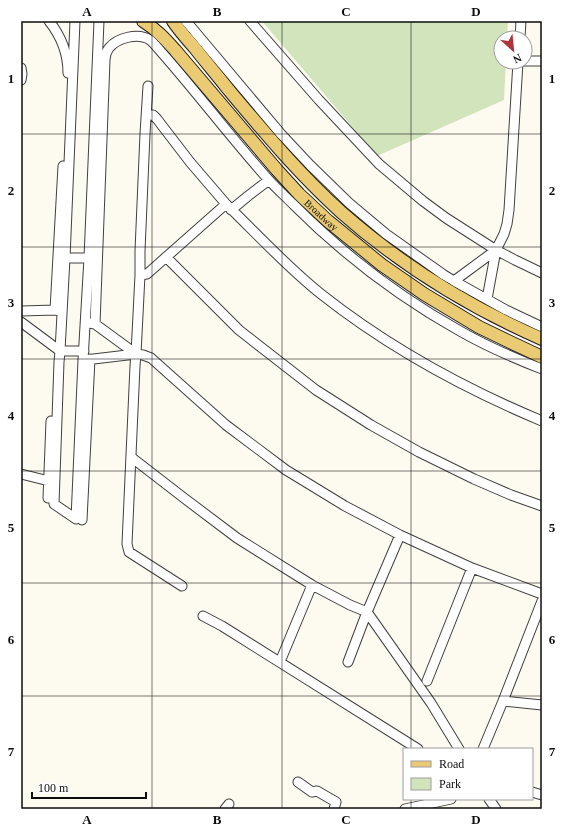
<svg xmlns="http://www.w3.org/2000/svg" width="563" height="830" viewBox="0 0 563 830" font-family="'Times New Roman',serif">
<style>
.green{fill:#d2e4bc}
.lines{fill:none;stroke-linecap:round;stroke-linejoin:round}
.minor-casing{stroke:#404040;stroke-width:11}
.major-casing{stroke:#1e1e1e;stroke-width:14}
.minor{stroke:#fff;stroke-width:9}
.major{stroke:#eaca72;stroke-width:12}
.grid{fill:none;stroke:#0d0d0d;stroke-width:1;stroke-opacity:0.55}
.labels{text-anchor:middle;stroke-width:4;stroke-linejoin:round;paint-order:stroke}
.street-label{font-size:10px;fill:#0d0d0d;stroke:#fff}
.neatline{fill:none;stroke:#0d0d0d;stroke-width:1.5}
.grid-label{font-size:13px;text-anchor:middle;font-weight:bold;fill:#0d0d0d}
</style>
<rect width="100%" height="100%" fill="#fdfaef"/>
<path class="green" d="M262,21H508L507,38H501V62H506L504,100L377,156Z"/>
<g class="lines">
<g class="minor-casing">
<path id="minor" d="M49,21C61,36 68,54 68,73
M186,21L281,134L310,165L349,203L386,234L444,275L454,281L506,310L542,327
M250,21L319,100L379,164L423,201L446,218L496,250L515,260L542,273
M520,38L521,21
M525,61H542
M21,68L22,74L21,80
M148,86L145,134L140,251V275L136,354L135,366L127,544L129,552L182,586
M147,115H153L157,119L190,162L226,204
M231,210L248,196L269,180
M166,257L239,330L316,390L371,425L419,452L474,479L511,495L542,506
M65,258H89
M140,275L147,274L226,204C257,234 287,267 321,294C388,347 463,388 542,421
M454,281L496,250
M487,299L496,250L504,234L507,224L509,210L518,62
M55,310L63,166
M21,311L55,310L61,311
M21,322L60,351L65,258L75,21
M95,324L105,60C105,56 106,52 109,48C117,38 138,32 150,40C155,44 159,50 163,54C199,95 232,139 268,179C276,188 285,196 294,205C343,254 399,297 460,331C486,346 514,358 542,369
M136,354L143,355L151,358L226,425L286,470L345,506L400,535
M85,360L136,354L95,324L89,323
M131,457L184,498L237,538L312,585L350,605L367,612L431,703L459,749
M21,474L49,481
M48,498L51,421
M76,519L83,360L89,258L99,21
M76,519L54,504L59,362L60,351H84
M82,520L90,359
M203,616L222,626L418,749
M282,657L312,585
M348,662L367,612L400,535L472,568L542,594
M427,681L472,568
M503,701L542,705
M483,749L503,701L542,601
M298,782L312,792L317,791L336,802L334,809
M532,792L542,795
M489,799L496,809
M225,809L229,804
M405,809L451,799"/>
</g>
<g class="major-casing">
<g id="major">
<path id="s1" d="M143,21C156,29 165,39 175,50L277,170L299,194L328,221L382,265L424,294L479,327L510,342L542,357"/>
<path d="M173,21C179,30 186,38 194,47C205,61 217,75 228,89C264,132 299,174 341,212C400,264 469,307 542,339"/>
</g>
</g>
<use href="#minor" class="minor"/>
<use href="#major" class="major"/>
</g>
<path class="grid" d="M152,21V809M282,21V809M411,21V749M21,134H542M21,247H542M21,359H542M21,471H542M21,583H542M21,696H542M411,799V809"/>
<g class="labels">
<g class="street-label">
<text dy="4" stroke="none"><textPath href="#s1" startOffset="264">Broadway</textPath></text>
</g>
</g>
<rect width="563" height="830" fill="none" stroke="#ffffff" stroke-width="44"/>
<rect x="403" y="748" width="130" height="52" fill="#ffffff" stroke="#9e9e9e"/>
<rect x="411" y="761" width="20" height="6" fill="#eaca72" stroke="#9e9e9e"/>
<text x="439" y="768" font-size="12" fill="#0d0d0d">Road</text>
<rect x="411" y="778" width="20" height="12" fill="#d2e4bc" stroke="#9e9e9e"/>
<text x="439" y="788" font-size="12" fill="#0d0d0d">Park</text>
<g transform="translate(513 50) rotate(153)"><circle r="19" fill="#ffffff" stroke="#9e9e9e"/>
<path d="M0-3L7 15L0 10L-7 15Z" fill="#ae343c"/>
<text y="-6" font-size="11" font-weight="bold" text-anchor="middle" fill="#0d0d0d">N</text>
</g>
<path d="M32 792v6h114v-6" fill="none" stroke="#0d0d0d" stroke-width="2"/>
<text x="38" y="792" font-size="12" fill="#0d0d0d" stroke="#ffffff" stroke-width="3" paint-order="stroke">100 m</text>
<rect x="22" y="22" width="519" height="786" class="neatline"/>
<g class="grid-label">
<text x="87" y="16">A</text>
<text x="217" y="16">B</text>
<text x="346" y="16">C</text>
<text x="476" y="16">D</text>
<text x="11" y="83">1</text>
<text x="552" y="83">1</text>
<text x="11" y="195">2</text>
<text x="552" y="195">2</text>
<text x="11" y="307">3</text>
<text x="552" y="307">3</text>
<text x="11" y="420">4</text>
<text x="552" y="420">4</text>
<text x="11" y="532">5</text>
<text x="552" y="532">5</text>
<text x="11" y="644">6</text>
<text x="552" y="644">6</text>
<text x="11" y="756">7</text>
<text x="552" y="756">7</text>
<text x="87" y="824">A</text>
<text x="217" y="824">B</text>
<text x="346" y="824">C</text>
<text x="476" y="824">D</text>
</g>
</svg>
